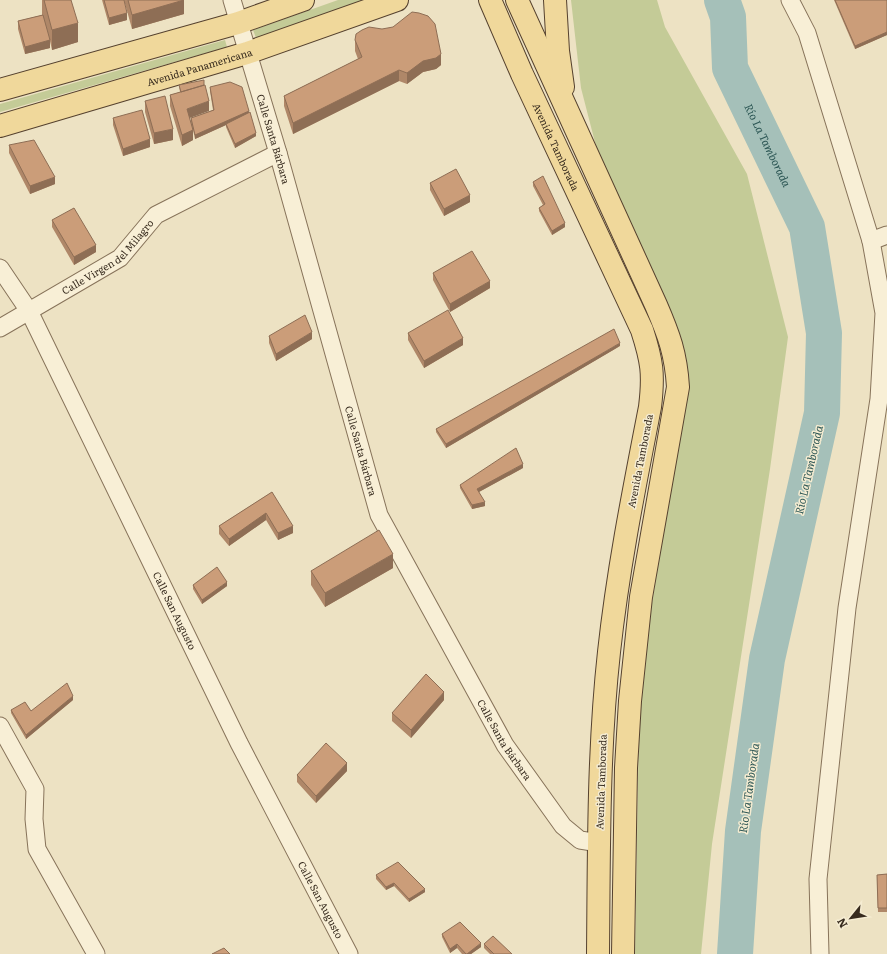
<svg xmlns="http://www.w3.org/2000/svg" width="887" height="954" viewBox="0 0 887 954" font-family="Literata,serif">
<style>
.green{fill:#c4cb97}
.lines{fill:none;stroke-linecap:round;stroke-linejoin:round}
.river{stroke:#a5c0b9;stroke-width:36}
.minor-casing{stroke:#87735a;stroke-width:19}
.primary-casing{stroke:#55412e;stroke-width:24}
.minor{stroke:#f8efd6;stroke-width:17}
.primary{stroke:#f0d89b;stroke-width:22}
.wall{fill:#af8768}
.shaded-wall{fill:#8e6e55}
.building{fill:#cb9d79;stroke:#8e6e55}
.labels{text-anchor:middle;stroke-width:3;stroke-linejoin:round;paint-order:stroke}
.street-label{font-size:10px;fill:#372b1e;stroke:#f5ecd2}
.water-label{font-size:11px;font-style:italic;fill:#2d5755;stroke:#f5ecd2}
</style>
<rect width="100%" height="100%" fill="#ede2c3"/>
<path class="green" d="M338,0H364L256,38L253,30Z
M571,0H657L665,27L747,174L788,337L770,469L712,844L701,954H635L639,720L652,603L672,483L688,397L687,367L677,326L598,154L581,88Z
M225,40L227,47L0,112V104Z"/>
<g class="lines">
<path class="river" id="s1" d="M722,0L728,17L730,68L807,227L824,333L822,413L767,659L743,831L735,954"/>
<g class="minor-casing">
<g id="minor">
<path id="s2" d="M232,0L278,153L379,515L505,745L563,826L580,840L599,843"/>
<path d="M790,0L807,33L871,241L884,313L879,399L847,608L818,879L820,954"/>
<path d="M871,241L887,235"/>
<path id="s3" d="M0,268L29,311L239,743L349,954"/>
<path id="s4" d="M0,328L120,258L156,215L278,153"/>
<path d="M0,726L35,789L34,819L37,849L96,954"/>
</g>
</g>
<g class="primary-casing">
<g id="primary">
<path id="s5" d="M490,0L522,74L642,330C652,361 654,374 650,407C634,489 618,569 609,652C598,752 599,853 598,954"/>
<path d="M517,0L656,305C669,335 676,354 678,387L641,597L630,701L626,768L623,954"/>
<path d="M555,0L558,51L563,87"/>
<path d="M0,90L238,23L303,0"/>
<path id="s6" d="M0,126L247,53L397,0"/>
</g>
</g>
<use href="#minor" class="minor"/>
<use href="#primary" class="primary"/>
</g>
<path class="wall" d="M42,0H71L78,42L52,50L50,41V48L25,54L18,29V21L42,15Z
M102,0H124L127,20L109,25Z
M124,0H184V14L132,29Z
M834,0H887V35L855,49Z
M355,40L441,65L436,69L423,72L407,84L399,81L293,134L284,106V96L358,59L355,51Z
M179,85L193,129L191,122V118L213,110L210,91V87L249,113L256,136L235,148L226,127V125L195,139L193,130V140L182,146L170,106V95L180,92Z
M145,101L173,140L154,144L145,112Z
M113,118L150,147L123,156L113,125Z
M9,145L55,184L30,194L9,153Z
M533,182L565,227L552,235L539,211V208L543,205L533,186Z
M430,183L470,202L444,216L430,190Z
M52,220L96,252L74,265L52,227Z
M433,273L490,288L450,312L433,280Z
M408,333L463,345L424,368L408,340Z
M269,336L312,339L276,361L269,343Z
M620,346L446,448L436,432V429Z
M523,468L479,492L485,506L472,509L460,488V485Z
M272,492L293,533L278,540L266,520L229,546L219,534V526Z
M393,568L325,607L311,585V571Z
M193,585L227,586L202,604L193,589Z
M73,700L26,739L11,713V710L31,711Z
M444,700L411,738L392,721V713Z
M347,771L316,803L297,782V775Z
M887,874V912H878L877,875Z
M376,875L425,892L409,902L394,886L386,890L376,879Z
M442,934L481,947L471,954H462L457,948L450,953L442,937Z
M484,944L512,954H490L484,948Z"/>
<path class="shaded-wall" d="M184,0V14L132,29V15Z
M127,13V20L109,25V18Z
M78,23V42L52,50V30Z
M887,32V35L855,49V46Z
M50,40V48L25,54V47Z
M441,54V65L436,69L423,72L407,84V73L423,61Z
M399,70V81L293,134V123Z
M209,101V111L187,119V109Z
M249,111V114L226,124V125L195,139V135Z
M173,129V140L154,144V133Z
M193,130V140L182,146V135Z
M256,133V136L235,148V144Z
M150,139V147L123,156V149Z
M55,177V184L30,194V186Z
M470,195V202L444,216V209Z
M565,223V227L552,235V231Z
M96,245V252L74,265V257Z
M490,281V288L450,312V304Z
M312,332V339L276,361V354Z
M463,338V345L424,368V361Z
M620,343V346L446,448V444Z
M523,464V468L477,493V489Z
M485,502V506L472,509V505Z
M266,513V520L229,546V539Z
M293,526V533L278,540V533Z
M393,554V568L325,607V593Z
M227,582V586L202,604V600Z
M444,692V700L411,738V730Z
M73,696V700L26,739V735Z
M347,763V771L316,803V796Z
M394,883V886L386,890V887Z
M425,889V892L409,902V899Z
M481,943V947L471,954H467Z
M457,944V948L450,953V949Z"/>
<path class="building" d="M44,0H71L78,23L52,30Z
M104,0H124L127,13L109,18Z
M128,0H184L132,15Z
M835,0H887V32L855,46Z
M412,12L419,13L428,16L435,24L441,54L436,58L423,61L407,73L399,70L293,123L284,96L362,57L355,40L356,34L362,30L369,27L382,29L393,27Z
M43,15L50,40L25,47L18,21Z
M204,80V85L181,92L179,85Z
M230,82L242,87L249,111L195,135L191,118L214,110L210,87Z
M205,85L209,101L187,109L193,130L182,135L170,95Z
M165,96L173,129L154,133L145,101Z
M142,110L150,139L123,149L113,118Z
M250,112L256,133L235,144L226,124Z
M34,140L55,177L30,186L9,145Z
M456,169L470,195L444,209L430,183Z
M543,176L565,223L552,231L539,208L545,204L533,182Z
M74,208L96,245L74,257L52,220Z
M472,251L490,281L450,304L433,273Z
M448,310L463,338L424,361L408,333Z
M305,315L312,332L276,354L269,336Z
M614,329L620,343L446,444L436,429Z
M516,448L523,464L477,489L485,502L472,505L460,485Z
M272,492L293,526L278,533L266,513L229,539L219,526Z
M379,530L393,554L325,593L311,571Z
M217,567L227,582L202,600L193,585Z
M426,674L444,692L411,730L392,713Z
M67,683L73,696L26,735L11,710L25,702L31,711Z
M326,743L347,763L316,796L297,775Z
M398,862L425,889L409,899L394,883L386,887L376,875Z
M887,874V908H878L877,875Z
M460,922L481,943L467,954H466L457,944L450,949L442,934Z
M493,936L512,954H494L484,944Z
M224,948L230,954H212Z"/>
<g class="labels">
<g class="street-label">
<text dy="4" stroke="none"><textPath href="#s6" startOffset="208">Avenida Panamericana</textPath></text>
<text dy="4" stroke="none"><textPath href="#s2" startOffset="145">Calle Santa Bárbara</textPath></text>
<text dy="4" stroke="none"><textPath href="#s5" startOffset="161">Avenida Tamborada</textPath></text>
<text dy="4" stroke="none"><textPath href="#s4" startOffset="130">Calle Virgen del Milagro</textPath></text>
<text dy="4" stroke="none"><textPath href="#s2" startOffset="469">Calle Santa Bárbara</textPath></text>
<text transform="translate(640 461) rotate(-79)" y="4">Avenida Tamborada</text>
<text dy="4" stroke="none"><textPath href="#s3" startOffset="385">Calle San Augusto</textPath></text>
<text dy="4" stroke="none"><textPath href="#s2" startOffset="793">Calle Santa Bárbara</textPath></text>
<text transform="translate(601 782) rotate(-88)" y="4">Avenida Tamborada</text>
<text dy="4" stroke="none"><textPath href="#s3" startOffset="709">Calle San Augusto</textPath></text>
</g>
<g class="water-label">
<text dy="4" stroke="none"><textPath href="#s1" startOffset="155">Río La Tamborada</textPath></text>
<text transform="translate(809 470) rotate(-77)" y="4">Río La Tamborada</text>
<text transform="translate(749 788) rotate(-82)" y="4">Río La Tamborada</text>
</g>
</g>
<g transform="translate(851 918) rotate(240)" stroke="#f5ecd2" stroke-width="3" paint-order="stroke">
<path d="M0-3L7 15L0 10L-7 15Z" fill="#372b1e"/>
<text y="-6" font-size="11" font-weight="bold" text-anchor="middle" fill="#372b1e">N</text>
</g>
</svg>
